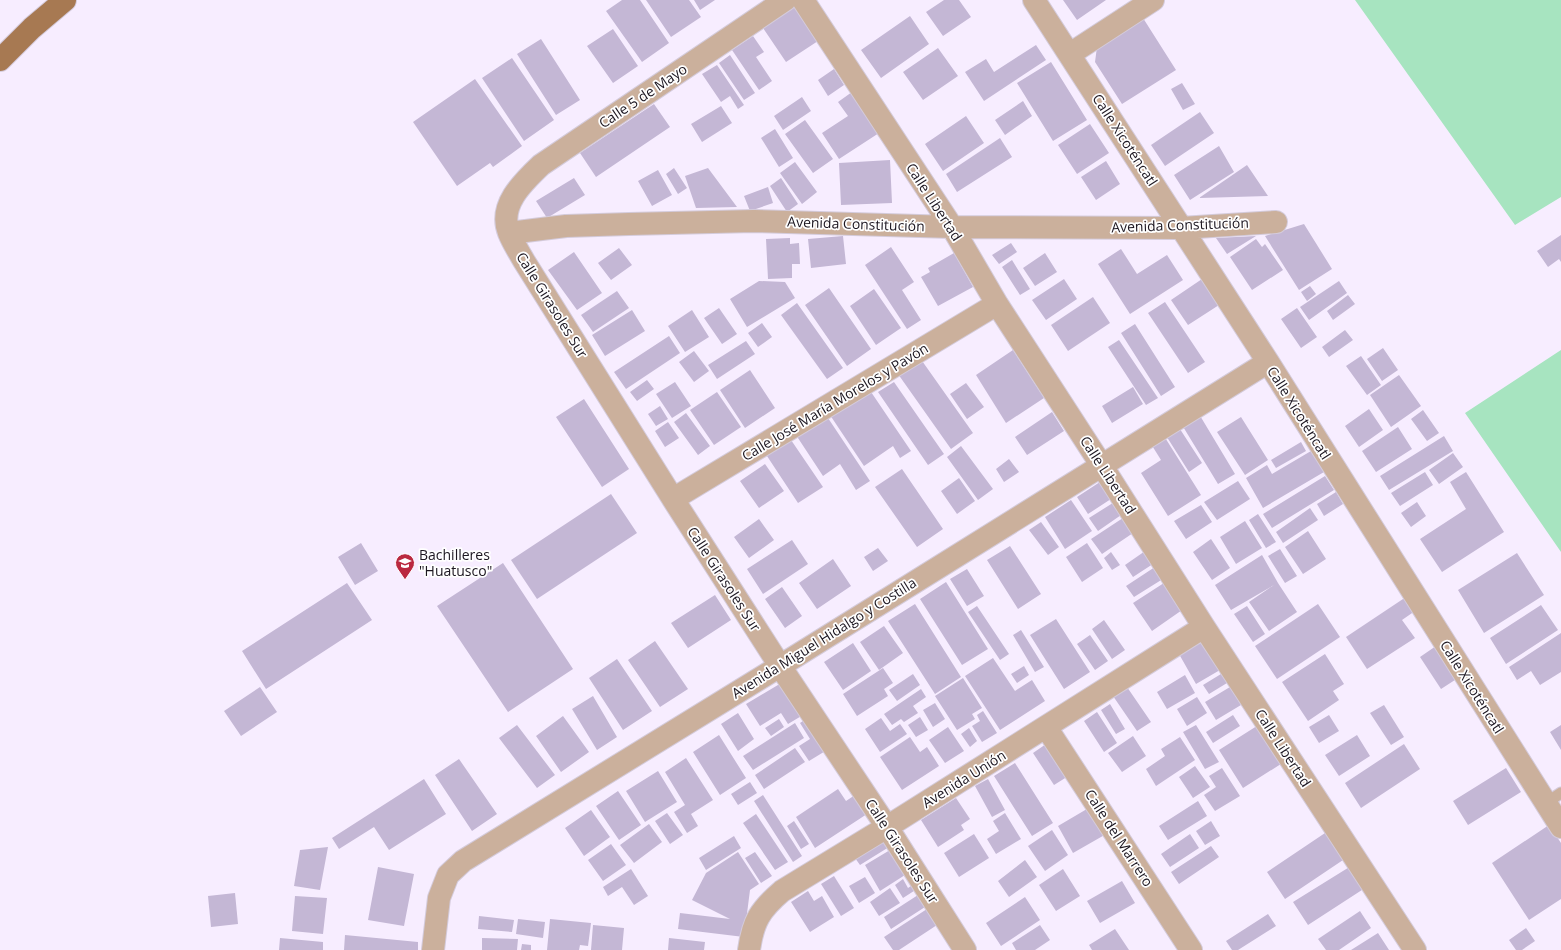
<svg xmlns="http://www.w3.org/2000/svg" width="1561" height="950" viewBox="0 0 1561 950" font-family="'Open Sans',sans-serif">
<style>
.green{fill:#a7e4c0}
.building{fill:#c4b7d5}
.lines{fill:none;stroke-linecap:round;stroke-linejoin:round}
.lane-casing{stroke:#d4cbdb;stroke-width:13}
.street-casing{stroke:#d4cbdb;stroke-width:24}
.primary-casing{stroke:#d4cbdb;stroke-width:24}
.lane{stroke:#cbb09c;stroke-width:11}
.street{stroke:#cbb09c;stroke-width:22}
.primary{stroke:#a77952;stroke-width:22}
.labels{text-anchor:middle;stroke-width:3.5;stroke-linejoin:round;paint-order:stroke}
.street-label{font-size:14px;fill:#1c1620;stroke:#fff}
.poi-label{font-size:14px;fill:#1c1620;stroke:#fff;text-anchor:start}
</style>
<rect width="100%" height="100%" fill="#f7edff"/>
<path class="green" d="M1355,0H1561V197L1515,225Z
M1561,350V552L1465,413Z"/>
<path class="building" d="M622,0H640L669,43L642,62L606,11Z
M646,0H689L701,17L671,37Z
M694,0H715L700,10Z
M944,0H959L971,17L943,36L926,12Z
M1063,0H1106L1077,20Z
M795,7L818,41L786,62L763,28Z
M910,16L929,44L881,78L861,50Z
M1143,18L1176,70L1122,104L1095,62L1097,47Z
M613,29L638,66L613,83L587,46Z
M753,36L764,52L756,57L772,81L759,90L732,50Z
M541,39L580,100L556,115L517,54Z
M1036,45L1046,60L984,101L965,72L986,59L994,72Z
M938,48L958,76L923,100L903,72Z
M730,55L755,93L744,100L719,63Z
M512,58L554,120L524,141L482,78Z
M1051,62L1087,120L1053,141L1017,83Z
M717,65L744,105L738,109L730,96L721,102L702,74Z
M834,69L844,85L828,96L818,80Z
M475,79L522,146L493,167L490,163L457,186L413,122Z
M1182,83L1195,104L1183,110L1171,89Z
M852,92L879,133L839,159L822,133L848,116L838,102Z
M802,97L811,111L783,130L774,116Z
M1023,101L1032,116L1005,135L995,120Z
M654,104L670,127L596,177L580,153Z
M721,106L732,123L702,142L691,124Z
M1200,112L1214,133L1165,166L1151,145Z
M966,116L984,143L943,171L925,144Z
M805,120L833,159L813,173L785,134Z
M1090,124L1109,153L1077,174L1058,145Z
M775,129L793,158L779,167L761,138Z
M1000,138L1012,157L957,192L946,174Z
M1219,146L1234,172L1190,200L1174,175Z
M890,160L892,203L841,205L839,163Z
M1106,161L1120,184L1096,200L1081,177Z
M795,162L817,192L802,204L780,173Z
M1247,165L1268,196L1199,198Z
M674,168L687,188L678,194L666,174Z
M708,168L737,207L696,208L685,176Z
M658,170L672,195L652,206L638,181Z
M574,178L585,195L547,218L536,201Z
M781,178L798,204L787,212L770,186Z
M768,187L773,203L750,211L744,196Z
M1304,224L1332,269L1299,290L1265,236Z
M1561,235V262L1559,259L1548,267L1537,251Z
M843,236L846,264L811,268L808,239Z
M1256,236L1227,254L1216,238Z
M790,238V244L799,243L800,264H792V278L768,279L766,239Z
M1256,239L1262,247L1265,244L1283,270L1252,290L1230,257Z
M1011,243L1017,252L999,264L992,255Z
M891,247L914,282L902,290L921,320L907,329L865,265Z
M619,248L632,265L611,280L598,263Z
M1121,249L1137,274L1167,255L1183,280L1130,314L1098,264Z
M574,252L602,293L577,310L548,270Z
M954,253L973,287L938,306L921,277L930,272L928,268Z
M1045,253L1057,272L1035,286L1023,268Z
M1012,260L1030,289L1020,295L1002,267Z
M1064,279L1077,299L1046,320L1032,300Z
M1202,279L1219,305L1188,325L1171,300Z
M759,281L785,282L795,298L747,327L730,299Z
M1339,281L1347,293L1309,320L1300,307Z
M1310,286L1316,294L1307,301L1301,292Z
M829,288L871,349L847,366L805,305Z
M874,289L901,328L876,345L850,306Z
M617,291L629,308L593,332L581,315Z
M1348,295L1355,304L1333,320L1327,311Z
M1093,297L1110,323L1068,351L1051,325Z
M1165,302L1205,362L1188,373L1148,313Z
M797,303L843,368L827,379L781,315Z
M719,308L737,334L722,344L704,318Z
M1297,308L1317,337L1301,348L1281,319Z
M632,310L645,331L605,356L592,335Z
M692,310L709,337L685,352L668,326Z
M762,323L772,337L758,347L748,333Z
M1135,324L1175,387L1161,396L1121,333Z
M1345,330L1353,340L1329,357L1322,347Z
M669,336L680,353L626,389L614,372Z
M1119,340L1158,398L1146,405L1108,347Z
M746,341L755,354L717,379L708,365Z
M1383,348L1398,370L1382,381L1367,359Z
M1013,350L1044,398L1006,423L976,375Z
M694,351L709,371L694,382L679,362Z
M1361,356L1381,385L1367,395L1346,366Z
M920,358L973,433L951,449L898,374Z
M750,370L775,408L745,428L720,390Z
M1399,375L1421,406L1391,427L1370,395Z
M647,380L654,389L637,401L630,392Z
M675,382L691,406L672,418L656,394Z
M894,382L944,454L928,465L878,392Z
M966,383L984,407L967,419L950,394Z
M1133,387L1143,404L1112,423L1102,406Z
M869,389L911,451L900,458L893,446L864,466L830,415Z
M717,392L741,427L714,445L690,410Z
M584,399L629,469L602,487L556,417Z
M660,406L668,419L656,426L648,414Z
M1369,409L1383,430L1359,447L1345,426Z
M1423,410L1439,433L1427,441L1411,419Z
M1052,412L1064,431L1027,455L1015,437Z
M686,413L710,446L698,455L674,422Z
M1199,414L1235,474L1218,484L1182,425Z
M826,415L870,481L856,490L840,464L823,476L796,435Z
M1241,417L1268,460L1245,475L1217,432Z
M668,422L679,438L665,447L655,431Z
M1178,426L1202,463L1189,472L1165,434Z
M1398,427L1412,449L1376,472L1362,451Z
M1164,436L1201,495L1168,516L1141,473L1161,460L1151,444Z
M1444,436L1453,451L1389,490L1380,476Z
M789,437L823,487L798,503L765,453Z
M1301,442L1306,451L1276,468L1271,460Z
M961,446L993,489L978,500L947,457Z
M1311,451L1324,472L1263,508L1246,478L1267,465L1272,474Z
M1453,453L1463,467L1439,484L1429,470Z
M1009,459L1019,472L1004,482L996,469Z
M765,464L784,491L759,508L740,481Z
M902,469L943,529L917,547L875,487Z
M1425,472L1433,485L1400,506L1391,493Z
M1466,472L1504,532L1442,572L1420,539L1466,509L1450,482Z
M1325,476L1334,490L1272,528L1263,514Z
M959,478L975,501L957,514L941,491Z
M1103,480L1114,497L1088,514L1077,497Z
M1238,481L1250,499L1217,520L1204,502Z
M1336,492L1343,504L1324,516L1317,504Z
M611,494L637,533L537,599L511,560Z
M1071,500L1092,531L1065,549L1045,517Z
M1116,501L1124,513L1098,531L1089,518Z
M1417,502L1426,516L1411,527L1401,513Z
M1201,505L1212,522L1186,539L1174,521Z
M1310,508L1318,520L1283,543L1276,532Z
M1258,514L1276,542L1266,548L1249,520Z
M1126,516L1136,531L1102,554L1091,539Z
M759,519L774,540L749,558L734,537Z
M1245,521L1262,548L1236,564L1220,537Z
M1041,522L1059,547L1048,555L1029,530Z
M1308,531L1326,559L1303,574L1285,547Z
M1211,539L1230,568L1212,580L1193,552Z
M792,540L808,564L763,594L747,569Z
M361,543L378,571L355,585L338,557Z
M1087,543L1103,568L1082,582L1066,557Z
M1010,546L1041,594L1018,609L987,560Z
M878,548L888,561L873,571L864,557Z
M1148,549L1156,562L1133,577L1125,565Z
M1280,549L1297,576L1285,583L1268,556Z
M1111,552L1120,565L1112,570L1104,558Z
M1517,553L1544,595L1484,633L1458,590Z
M1262,555L1278,583L1297,612L1269,631L1249,602L1274,585L1231,610L1215,585Z
M833,559L851,586L817,609L799,583Z
M503,563L573,669L508,712L437,606Z
M1158,565L1166,577L1134,597L1126,586Z
M967,569L984,596L967,606L950,579Z
M1167,581L1185,608L1152,631L1133,603Z
M946,582L988,649L962,665L920,599Z
M347,583L372,620L266,689L242,651Z
M782,587L802,616L785,628L765,599Z
M715,595L731,620L688,648L671,623Z
M1406,597L1415,611L1402,620L1415,638L1367,669L1346,637Z
M915,604L961,677L935,694L888,621Z
M1318,604L1340,637L1277,679L1255,646Z
M1541,605L1558,630L1506,664L1490,638Z
M977,606L1009,654L1000,660L968,612Z
M1247,606L1265,634L1253,642L1234,614Z
M1056,619L1090,672L1064,689L1030,635Z
M1104,620L1125,650L1112,659L1092,629Z
M884,626L903,653L879,670L860,642Z
M1021,630L1044,667L1035,672L1013,635Z
M1561,633V672L1540,685L1531,671L1517,680L1509,667Z
M1090,635L1108,661L1095,670L1077,644Z
M1203,640L1220,670L1196,684L1179,654Z
M655,641L688,689L660,707L628,660Z
M853,643L871,671L843,690L824,662Z
M1436,646L1458,678L1441,689L1420,657Z
M1325,654L1344,684L1333,691L1339,700L1308,721L1282,682Z
M993,658L1015,691L1032,680L1045,701L1000,730L965,676Z
M617,659L652,711L623,730L589,678Z
M1024,666L1029,675L1017,683L1011,674Z
M883,668L893,683L884,689L888,696L857,716L843,694Z
M913,674L920,685L897,701L889,690Z
M1221,674L1227,683L1209,694L1203,685Z
M1185,675L1195,693L1167,709L1157,692Z
M963,678L982,708L972,714L975,719L957,730L935,696Z
M783,682L803,715L788,724L781,713L760,726L746,704Z
M260,687L277,712L241,736L224,711Z
M1127,687L1151,722L1137,731L1113,696Z
M1230,687L1241,705L1216,720L1205,702Z
M921,689L926,697L913,706L918,713L904,722L901,719L892,725L884,714Z
M593,696L617,737L597,750L572,709Z
M1197,697L1207,713L1187,726L1177,709Z
M935,703L945,719L933,727L923,710Z
M1110,704L1125,729L1116,734L1101,710Z
M1384,705L1404,737L1391,745L1370,713Z
M983,711L997,733L982,742L972,726L980,721L977,715Z
M1097,712L1117,743L1104,752L1084,721Z
M738,713L754,739L738,751L721,724Z
M1233,715L1240,726L1213,743L1206,732Z
M1329,715L1339,731L1319,743L1309,727Z
M563,716L589,752L561,772L536,736Z
M920,717L928,730L916,737L908,725Z
M881,718L890,731L900,724L907,734L880,752L865,729Z
M779,719L784,727L771,736L765,728Z
M806,719L827,750L809,761L799,746L810,739L800,723Z
M795,723L804,738L753,770L743,756Z
M1260,724L1284,762L1243,788L1219,750Z
M517,725L555,775L537,788L499,738Z
M1196,725L1219,762L1205,769L1183,732Z
M1561,725V750L1550,732Z
M948,727L964,751L945,763L929,740Z
M969,728L977,741L970,747L961,734Z
M719,735L746,778L720,795L693,752Z
M1357,735L1370,756L1339,776L1325,755Z
M1133,736L1146,756L1122,772L1108,753Z
M910,737L920,752L927,747L939,766L902,790L880,757Z
M1180,737L1195,760L1156,786L1146,769L1165,756L1161,749Z
M1049,742L1070,775L1054,785L1033,753Z
M1404,744L1420,769L1361,808L1345,783Z
M795,748L805,762L764,789L755,775Z
M686,758L713,800L691,814L698,826L687,833L674,812L685,805L665,772Z
M459,759L497,814L472,831L435,775Z
M1015,763L1053,823L1032,836L994,776Z
M1195,766L1210,787L1193,798L1179,777Z
M1222,768L1240,796L1215,811L1204,795L1216,787L1209,776Z
M1506,768L1521,792L1468,825L1453,801Z
M658,771L677,802L645,822L626,791Z
M424,779L446,814L389,850L374,827L339,849L332,838Z
M988,779L1005,810L992,817L975,786Z
M750,782L757,793L738,805L731,794Z
M838,789L846,801L855,795L867,814L815,848L796,817Z
M618,791L641,825L619,840L596,806Z
M763,795L802,856L793,862L754,801Z
M956,798L970,819L961,825L964,830L938,847L921,820Z
M1198,801L1207,816L1168,840L1159,826Z
M1092,806L1108,833L1073,853L1058,826Z
M591,810L610,837L584,856L565,828Z
M667,813L683,835L670,844L655,821Z
M1005,813L1021,839L996,854L987,839L999,831L993,821Z
M756,814L788,862L775,870L743,823Z
M794,821L809,844L801,849L787,826Z
M1211,821L1220,836L1205,845L1196,831Z
M649,824L662,842L634,863L620,845Z
M1549,825L1561,843V899L1529,920L1492,863Z
M1052,830L1068,855L1045,871L1028,846Z
M1328,831L1346,858L1285,899L1267,872Z
M974,834L989,858L959,877L944,853Z
M1190,834L1199,848L1170,867L1161,854Z
M734,836L741,848L706,870L699,858Z
M884,840L889,847L860,865L855,858Z
M611,844L626,865L603,881L588,860Z
M1211,846L1219,857L1179,884L1171,872Z
M328,847L320,890L294,886L300,850Z
M890,850L905,875L880,891L865,865Z
M738,852L759,884L750,890L744,937L678,929L680,913L730,919L692,900L706,873Z
M755,852L772,876L761,883L745,858Z
M1025,860L1037,877L1009,897L998,881Z
M1351,866L1365,888L1308,925L1293,902Z
M378,867L414,874L404,926L368,920Z
M631,869L648,896L634,905L622,887L608,896L603,887Z
M1063,869L1080,896L1056,911L1039,885Z
M834,876L854,908L841,916L821,884Z
M865,877L875,893L859,903L849,886Z
M903,879L908,888L914,884L917,889L903,898L895,885Z
M1122,881L1135,903L1100,923L1087,901Z
M890,888L900,903L879,916L870,902Z
M808,891L814,901L822,896L834,917L810,932L791,902Z
M235,893L238,924L211,927L208,896Z
M918,895L925,907L891,929L884,917Z
M295,896L327,898L323,934L292,931Z
M1025,897L1040,920L1001,946L986,923Z
M927,909L937,925L899,950H893L884,937Z
M1360,911L1371,928L1339,950H1326L1318,939Z
M1268,914L1276,926L1238,950H1232L1226,941Z
M479,916L514,920L512,932L478,929Z
M518,919L545,922L543,938L516,934Z
M550,919L591,923L588,946L580,945L579,950H547Z
M593,925L624,928L622,950H591Z
M1040,925L1050,940L1035,950H1016L1012,943Z
M1526,928L1535,941L1522,950H1516L1509,940Z
M1115,929L1129,950H1092L1089,945Z
M1378,933L1389,950H1351Z
M345,935L418,942V950H344Z
M280,938L323,942V950H279Z
M482,938L518,939L517,950H482Z
M669,938L705,942L704,950H668Z
M522,944L531,945V950H521Z"/>
<g class="lines">
<g class="lane-casing">
<path id="lane" d="M1546,803L1561,793"/>
</g>
<g class="street-casing">
<path id="street" d="M785,0L541,165C522,183 498,206 509,233C513,243 519,252 524,261L673,499L780,666L887,827L965,950
M803,0L952,227L997,304L1102,466L1204,627L1415,950
M1034,0L1268,362L1561,827
M1070,54L1153,0
M509,233L566,226L629,224L754,221L952,227L1181,228L1276,222
M673,499L997,304
M1046,727L1191,950
M433,950L439,898L448,875L463,861L780,666L1268,362
M749,950C753,921 760,910 782,891L887,827L1204,627"/>
</g>
<g class="primary-casing">
<path id="primary" d="M0,60L32,28L65,0"/>
</g>
<use href="#lane" class="lane"/>
<use href="#street" class="street"/>
<use href="#primary" class="primary"/>
</g>
<defs>
<g id="university-pin" transform="scale(1)"><path d="M0 17L-7.5 6A9.5 9.5 0 1 1 7.5 6Z" fill="#ba2940" stroke="#fff"/><path d="M0-5L7-2L0 1L-7-2ZM-4 1L0 2.5L4 1V4Q0 6-4 4Z" fill="#fff"/></g>
</defs>
<g fill-rule="evenodd">
<use href="#university-pin" x="405" y="563"/>
</g>
<g class="labels">
<g class="street-label">
<text transform="translate(643 96) rotate(-34)" y="5">Calle 5 de Mayo</text>
<text transform="translate(1125 140) rotate(57)" y="5">Calle Xicoténcatl</text>
<text transform="translate(934 202) rotate(57)" y="5">Calle Libertad</text>
<text transform="translate(856 224) rotate(2)" y="5">Avenida Constitución</text>
<text transform="translate(1180 225) rotate(-2)" y="5">Avenida Constitución</text>
<text transform="translate(552 305) rotate(58)" y="5">Calle Girasoles Sur</text>
<text transform="translate(835 402) rotate(-31)" y="5">Calle José María Morelos y Pavón</text>
<text transform="translate(1299 413) rotate(58)" y="5">Calle Xicoténcatl</text>
<text transform="translate(1108 475) rotate(57)" y="5">Calle Libertad</text>
<text transform="translate(724 579) rotate(57)" y="5">Calle Girasoles Sur</text>
<text transform="translate(824 638) rotate(-32)" y="5">Avenida Miguel Hidalgo y Costilla</text>
<text transform="translate(1472 687) rotate(58)" y="5">Calle Xicoténcatl</text>
<text transform="translate(1283 748) rotate(57)" y="5">Calle Libertad</text>
<text transform="translate(964 779) rotate(-32)" y="5">Avenida Unión</text>
<text transform="translate(1119 838) rotate(57)" y="5">Calle del Marrero</text>
<text transform="translate(902 851) rotate(57)" y="5">Calle Girasoles Sur</text>
</g>
<g class="poi-label">
<text x="419" y="560">Bachilleres<tspan x="419" dy="16">"Huatusco"</tspan></text>
</g>
</g>
</svg>
